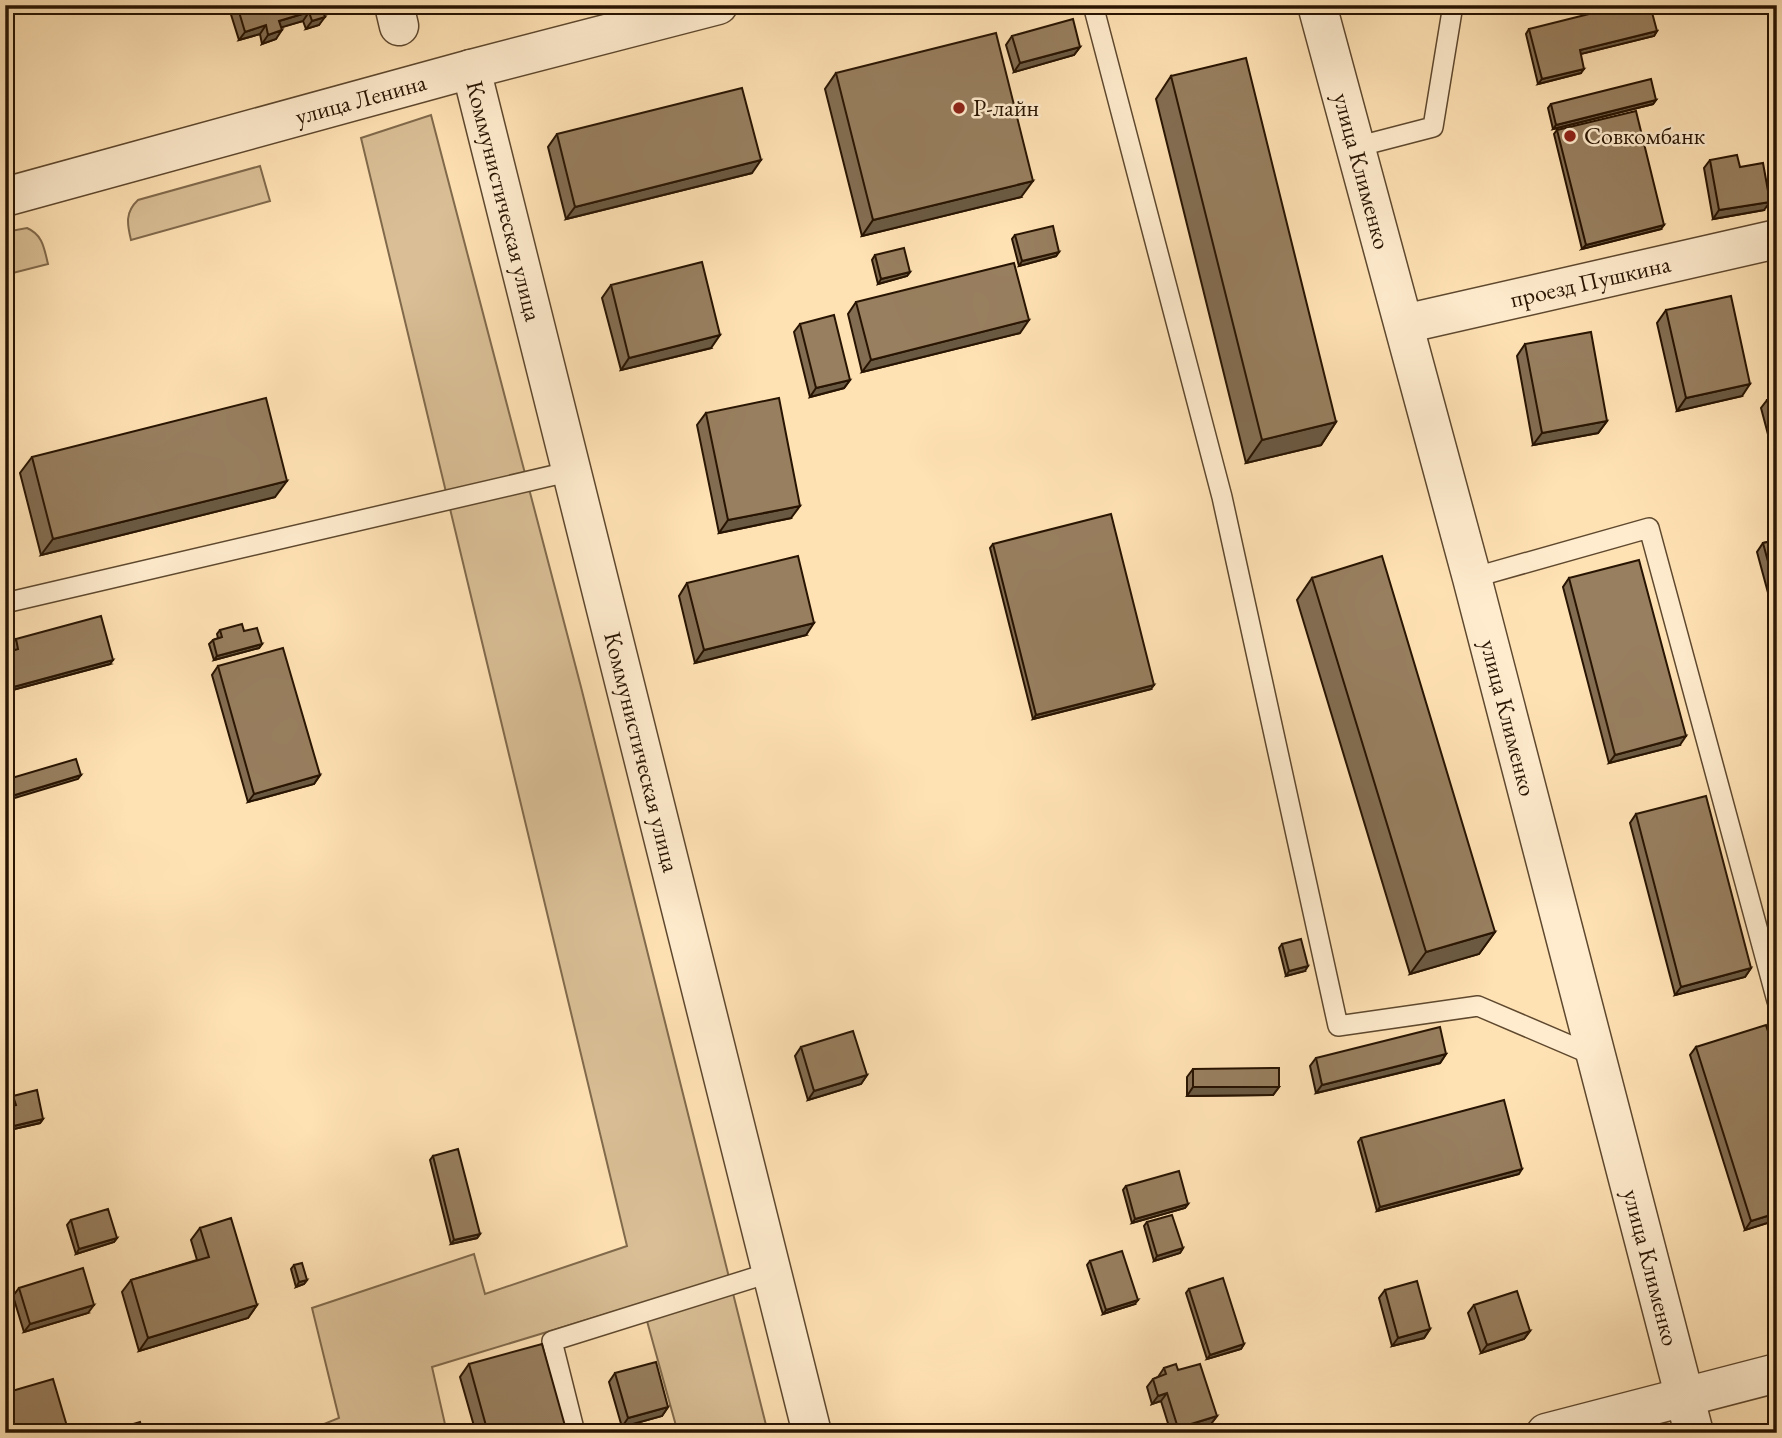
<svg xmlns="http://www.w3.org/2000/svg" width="1782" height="1438" viewBox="0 0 1782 1438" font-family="'EB Garamond',serif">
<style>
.green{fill:#dabf96;stroke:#816a4c;stroke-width:2}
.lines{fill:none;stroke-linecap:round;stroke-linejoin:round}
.lane-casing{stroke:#5e482e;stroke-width:22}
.street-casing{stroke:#5e482e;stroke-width:41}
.lane{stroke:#ffecce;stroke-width:19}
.street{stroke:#ffecce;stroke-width:38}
.wall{fill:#836d52;stroke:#281402;stroke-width:2}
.shaded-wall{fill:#6a5942;stroke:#281402;stroke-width:2}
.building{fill:#987f5f;stroke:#281402;stroke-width:2}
.poi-dot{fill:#8f2418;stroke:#ffecce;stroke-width:2.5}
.labels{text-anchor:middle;stroke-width:5;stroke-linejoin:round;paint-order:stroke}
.street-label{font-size:24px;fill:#281402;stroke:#ffecce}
.poi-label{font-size:24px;fill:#281402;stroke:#ffecce;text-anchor:start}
</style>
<rect width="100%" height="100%" fill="#ffe2b4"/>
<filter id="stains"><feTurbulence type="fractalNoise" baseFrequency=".00286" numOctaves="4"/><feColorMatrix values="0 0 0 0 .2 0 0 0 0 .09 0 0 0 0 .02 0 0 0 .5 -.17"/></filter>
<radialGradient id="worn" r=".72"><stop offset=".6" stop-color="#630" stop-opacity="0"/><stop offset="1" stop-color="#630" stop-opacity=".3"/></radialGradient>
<path class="green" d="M431,115L581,687L768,1433H678L642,1303L432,1367L447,1433H302L339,1418L312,1308L474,1254L485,1294L627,1246L361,138Z
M260,166L270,201L131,240C127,224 125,212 138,200Z
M27,228C43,235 44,248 48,264L5,275V232Z"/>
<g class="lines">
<g class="lane-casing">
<path id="lane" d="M1093,5L1222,497L1338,1026L1478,1006L1595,1056
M1356,147L1433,127L1453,5
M1472,578L1649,528L1777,1001
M5,603L572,471
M575,1433L552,1341L772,1272"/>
</g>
<g class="street-casing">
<g id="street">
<path d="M394,5L399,26"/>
<path id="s1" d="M1317,5L1472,578L1694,1433"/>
<path id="s2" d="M471,69L812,1433"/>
<path id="s3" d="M5,197L471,69L718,5"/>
<path id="s4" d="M1404,324L1777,239"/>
<path d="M1546,1433L1777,1373"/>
</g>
</g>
<use href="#lane" class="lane"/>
<use href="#street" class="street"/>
</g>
<path class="wall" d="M228,5H338L333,12L324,15L319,25L306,29L303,21L281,27L276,39L262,44L260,34L239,40Z
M1529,29L1657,31L1654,36L1580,54L1581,73L1538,84L1526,34Z
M1012,36L1080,47L1074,55L1014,72L1006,45Z
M836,73L1021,197L862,236L825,89Z
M1171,76L1336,422L1321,445L1246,463L1156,99Z
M1656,100L1653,104L1553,129L1548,108L1551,104Z
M1557,130L1661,229L1582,249L1554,134Z
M557,134L752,173L566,219L548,147Z
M1710,160L1740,167L1764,210L1713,219L1704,168Z
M1015,235L1059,252L1056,256L1019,266L1012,239Z
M875,255L910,272L907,276L878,284L872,260Z
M611,285L711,348L621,370L602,298Z
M856,302L1020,333L862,372L848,314Z
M1666,310L1742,396L1677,411L1657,323Z
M800,324L850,380L844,388L810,397L794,332Z
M1525,344L1607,421L1598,433L1533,445L1517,356Z
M1777,397V452L1773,453L1761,408L1767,400Z
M706,413L791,518L719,533L697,425Z
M32,457L275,497L41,555L20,473Z
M1777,540V626L1757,552L1763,543Z
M993,544L1151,689L1033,719L990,548Z
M1312,578L1495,932L1479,954L1410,974L1297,600Z
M1569,578L1680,745L1609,763L1563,587Z
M687,583L806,635L695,663L679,596Z
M220,630L244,631L262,644L259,648L214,660L209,644L213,640L218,638L217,634Z
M16,639L110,664L5,692V653L14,650L13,643Z
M218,666L320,775L314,784L248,802L212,675Z
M1636,814L1751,968L1745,977L1675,995L1630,823Z
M1282,944L1305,971L1286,976L1279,948Z
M801,1047L867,1075L861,1084L808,1100L795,1056Z
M1696,1047L1777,1220L1745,1230L1690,1055Z
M1446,1054L1440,1063L1316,1093L1310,1066L1316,1058Z
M1193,1069L1279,1087L1273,1095L1187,1096V1077Z
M13,1096L43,1119L40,1123L5,1131V1108L12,1106L10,1100Z
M1361,1138L1519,1174L1377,1211L1358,1142Z
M433,1156L480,1234L477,1238L451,1244L430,1160Z
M1126,1186L1188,1204L1185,1208L1132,1223L1123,1190Z
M71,1220L117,1238L114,1242L76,1254L67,1225Z
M1147,1222L1183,1248L1180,1253L1154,1261L1144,1226Z
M200,1228L257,1305L248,1318L139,1351L122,1292L131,1280L197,1260L191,1240Z
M1090,1261L1135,1304L1103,1314L1087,1265Z
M294,1265L307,1280L304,1284L296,1287L291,1269Z
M19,1288L88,1313L24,1332L13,1296Z
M1189,1289L1244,1344L1241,1349L1207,1359L1186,1293Z
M1385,1290L1430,1329L1424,1338L1392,1346L1379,1298Z
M1474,1305L1530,1331L1524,1339L1481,1353L1468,1313Z
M469,1364L567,1433H476L460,1377Z
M1164,1368L1178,1370L1217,1416L1211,1424L1183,1433H1171L1161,1401L1152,1404L1147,1387L1153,1379L1158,1377Z
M615,1373L668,1407L662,1416L622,1427L609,1382Z"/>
<path class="shaded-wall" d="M333,5H338L333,12L316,17L322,9Z
M309,12L303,21L273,30L279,21Z
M325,17L319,25L306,29L312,21Z
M266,25L260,34L239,40L245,32Z
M282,30L276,39L262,44L268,35Z
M1657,31L1654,36L1577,55L1580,50Z
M1080,47L1074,55L1014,72L1020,63Z
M1584,69L1581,73L1538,84L1542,79Z
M1656,100L1653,104L1553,129L1556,125Z
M761,160L752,173L566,219L575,207Z
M1033,181L1021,197L862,236L873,220Z
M1770,202L1764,210L1713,219L1719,210Z
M1664,225L1661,229L1582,249L1586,245Z
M1059,252L1056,256L1019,266L1022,261Z
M910,272L907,276L878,284L881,279Z
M1029,320L1020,333L862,372L871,360Z
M720,335L711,348L621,370L629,358Z
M850,380L844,388L810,397L816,388Z
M1750,384L1742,396L1677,411L1686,398Z
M1607,421L1598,433L1533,445L1542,433Z
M1336,422L1321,445L1246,463L1262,440Z
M287,481L275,497L41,555L53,539Z
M800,506L791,518L719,533L728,520Z
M814,623L806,635L695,663L704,650Z
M262,644L259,648L214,660L217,656Z
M113,660L110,664L5,692L6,689Z
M1154,685L1151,689L1033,719L1036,715Z
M1686,736L1680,745L1609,763L1615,755Z
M81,775L78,779L5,801V798Z
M320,775L314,784L248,802L254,794Z
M1495,932L1479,954L1410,974L1426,952Z
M1308,966L1305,971L1286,976L1289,971Z
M1751,968L1745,977L1675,995L1681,987Z
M1446,1054L1440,1063L1316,1093L1322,1085Z
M867,1075L861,1084L808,1100L814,1091Z
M1193,1087H1279L1273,1095L1187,1096Z
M43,1119L40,1123L5,1131V1128Z
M1522,1169L1519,1174L1377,1211L1380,1207Z
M1188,1204L1185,1208L1132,1223L1135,1219Z
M13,1210L7,1219H5V1212Z
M1777,1213V1220L1745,1230L1751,1221Z
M480,1234L477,1238L451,1244L454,1240Z
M117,1238L114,1242L76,1254L79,1249Z
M1183,1248L1180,1253L1154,1261L1157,1256Z
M307,1280L304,1284L296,1287L299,1282Z
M1138,1300L1135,1304L1103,1314L1106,1310Z
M94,1305L88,1313L24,1332L30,1324Z
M257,1305L248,1318L139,1351L148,1338Z
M1430,1329L1424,1338L1392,1346L1398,1338Z
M1530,1331L1524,1339L1481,1353L1487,1345Z
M1244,1344L1241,1349L1207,1359L1210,1355Z
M1167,1393L1161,1401L1152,1404L1158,1396Z
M668,1407L662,1416L622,1427L628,1418Z
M1217,1416L1211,1424L1183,1433H1174L1178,1428Z"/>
<path class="building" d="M237,5H333L322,9L325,17L312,21L309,12L279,21L282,30L268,35L266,25L245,32Z
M1625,5H1650L1657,31L1580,50L1584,69L1542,79L1529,29Z
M1073,19L1080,47L1020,63L1012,36Z
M996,33L1033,181L873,220L836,73Z
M1246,58L1336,422L1262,440L1171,76Z
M1651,79L1656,100L1556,125L1551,104Z
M742,88L761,160L575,207L557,134Z
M1636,111L1664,225L1586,245L1557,130Z
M1737,155L1740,167L1763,163L1770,202L1719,210L1710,160Z
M1053,226L1059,252L1022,261L1015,235Z
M904,248L910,272L881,279L875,255Z
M702,262L720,335L629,358L611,285Z
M1014,263L1029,320L871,360L856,302Z
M1731,296L1750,384L1686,398L1666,310Z
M834,315L850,380L816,388L800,324Z
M1591,332L1607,421L1542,433L1525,344Z
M1777,397V437L1767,400Z
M266,398L287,481L53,539L32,457Z
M779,398L800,506L728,520L706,413Z
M1111,514L1154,685L1036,715L993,544Z
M1777,540V595L1763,543Z
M798,556L814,623L704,650L687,583Z
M1382,556L1495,932L1426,952L1312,578Z
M1639,560L1686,736L1615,755L1569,578Z
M101,616L113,660L6,689L5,653L18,649L16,639Z
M242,624L244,631L257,628L262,644L217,656L213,640L222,637L220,630Z
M283,648L320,775L254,794L218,666Z
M76,759L81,775L5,798V780Z
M1706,796L1751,968L1681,987L1636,814Z
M1301,939L1308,966L1289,971L1282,944Z
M1766,1025L1777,1060V1213L1751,1221L1696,1047Z
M1440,1027L1446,1054L1322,1085L1316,1058Z
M853,1031L867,1075L814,1091L801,1047Z
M1279,1068V1087H1193V1069Z
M37,1090L43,1119L5,1128V1108L16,1105L13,1096Z
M1504,1100L1522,1169L1380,1207L1361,1138Z
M458,1149L480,1234L454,1240L433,1156Z
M1179,1171L1188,1204L1135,1219L1126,1186Z
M5,1184L13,1210L5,1212Z
M108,1209L117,1238L79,1249L71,1220Z
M1172,1215L1183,1248L1157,1256L1147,1222Z
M231,1218L257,1305L148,1338L131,1280L209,1257L200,1228Z
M1122,1251L1138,1300L1106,1310L1090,1261Z
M302,1263L307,1280L299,1282L294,1265Z
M83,1268L94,1305L30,1324L19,1288Z
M1223,1278L1244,1344L1210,1355L1189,1289Z
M1417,1281L1430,1329L1398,1338L1385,1290Z
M1517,1291L1530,1331L1487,1345L1474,1305Z
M542,1344L567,1433H488L469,1364Z
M656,1362L668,1407L628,1418L615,1373Z
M1176,1364L1178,1370L1200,1364L1217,1416L1178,1428L1167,1393L1158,1396L1153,1379L1166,1374L1164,1368Z
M53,1379L69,1433H5V1393Z
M140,1422L143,1433H113V1430Z"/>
<g class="poi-dot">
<circle cx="959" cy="108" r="7"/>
<circle cx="1570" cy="136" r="7"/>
</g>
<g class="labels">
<g class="street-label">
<text dy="8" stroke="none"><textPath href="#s3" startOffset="369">улица Ленина</textPath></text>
<text dy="8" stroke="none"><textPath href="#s1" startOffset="172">улица Клименко</textPath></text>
<text dy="8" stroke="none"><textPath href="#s2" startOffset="136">Коммунистическая улица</textPath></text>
<text dy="8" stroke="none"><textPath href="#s4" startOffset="191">проезд Пушкина</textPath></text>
<text dy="8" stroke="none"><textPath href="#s1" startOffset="738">улица Клименко</textPath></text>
<text dy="8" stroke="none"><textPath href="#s2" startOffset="704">Коммунистическая улица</textPath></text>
<text dy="8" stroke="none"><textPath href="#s1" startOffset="1306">улица Клименко</textPath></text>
</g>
<g class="poi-label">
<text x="973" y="116">Р-лайн</text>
<text x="1584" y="144">Совкомбанк</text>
</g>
</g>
<rect width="1782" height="1438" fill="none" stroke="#ffe2b4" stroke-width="28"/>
<rect x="7" y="7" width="1768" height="1424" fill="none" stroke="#281402" stroke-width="3.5"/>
<rect x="14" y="14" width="1754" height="1410" fill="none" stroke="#281402" stroke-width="2"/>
<rect width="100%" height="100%" filter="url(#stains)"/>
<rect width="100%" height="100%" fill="url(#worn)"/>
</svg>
